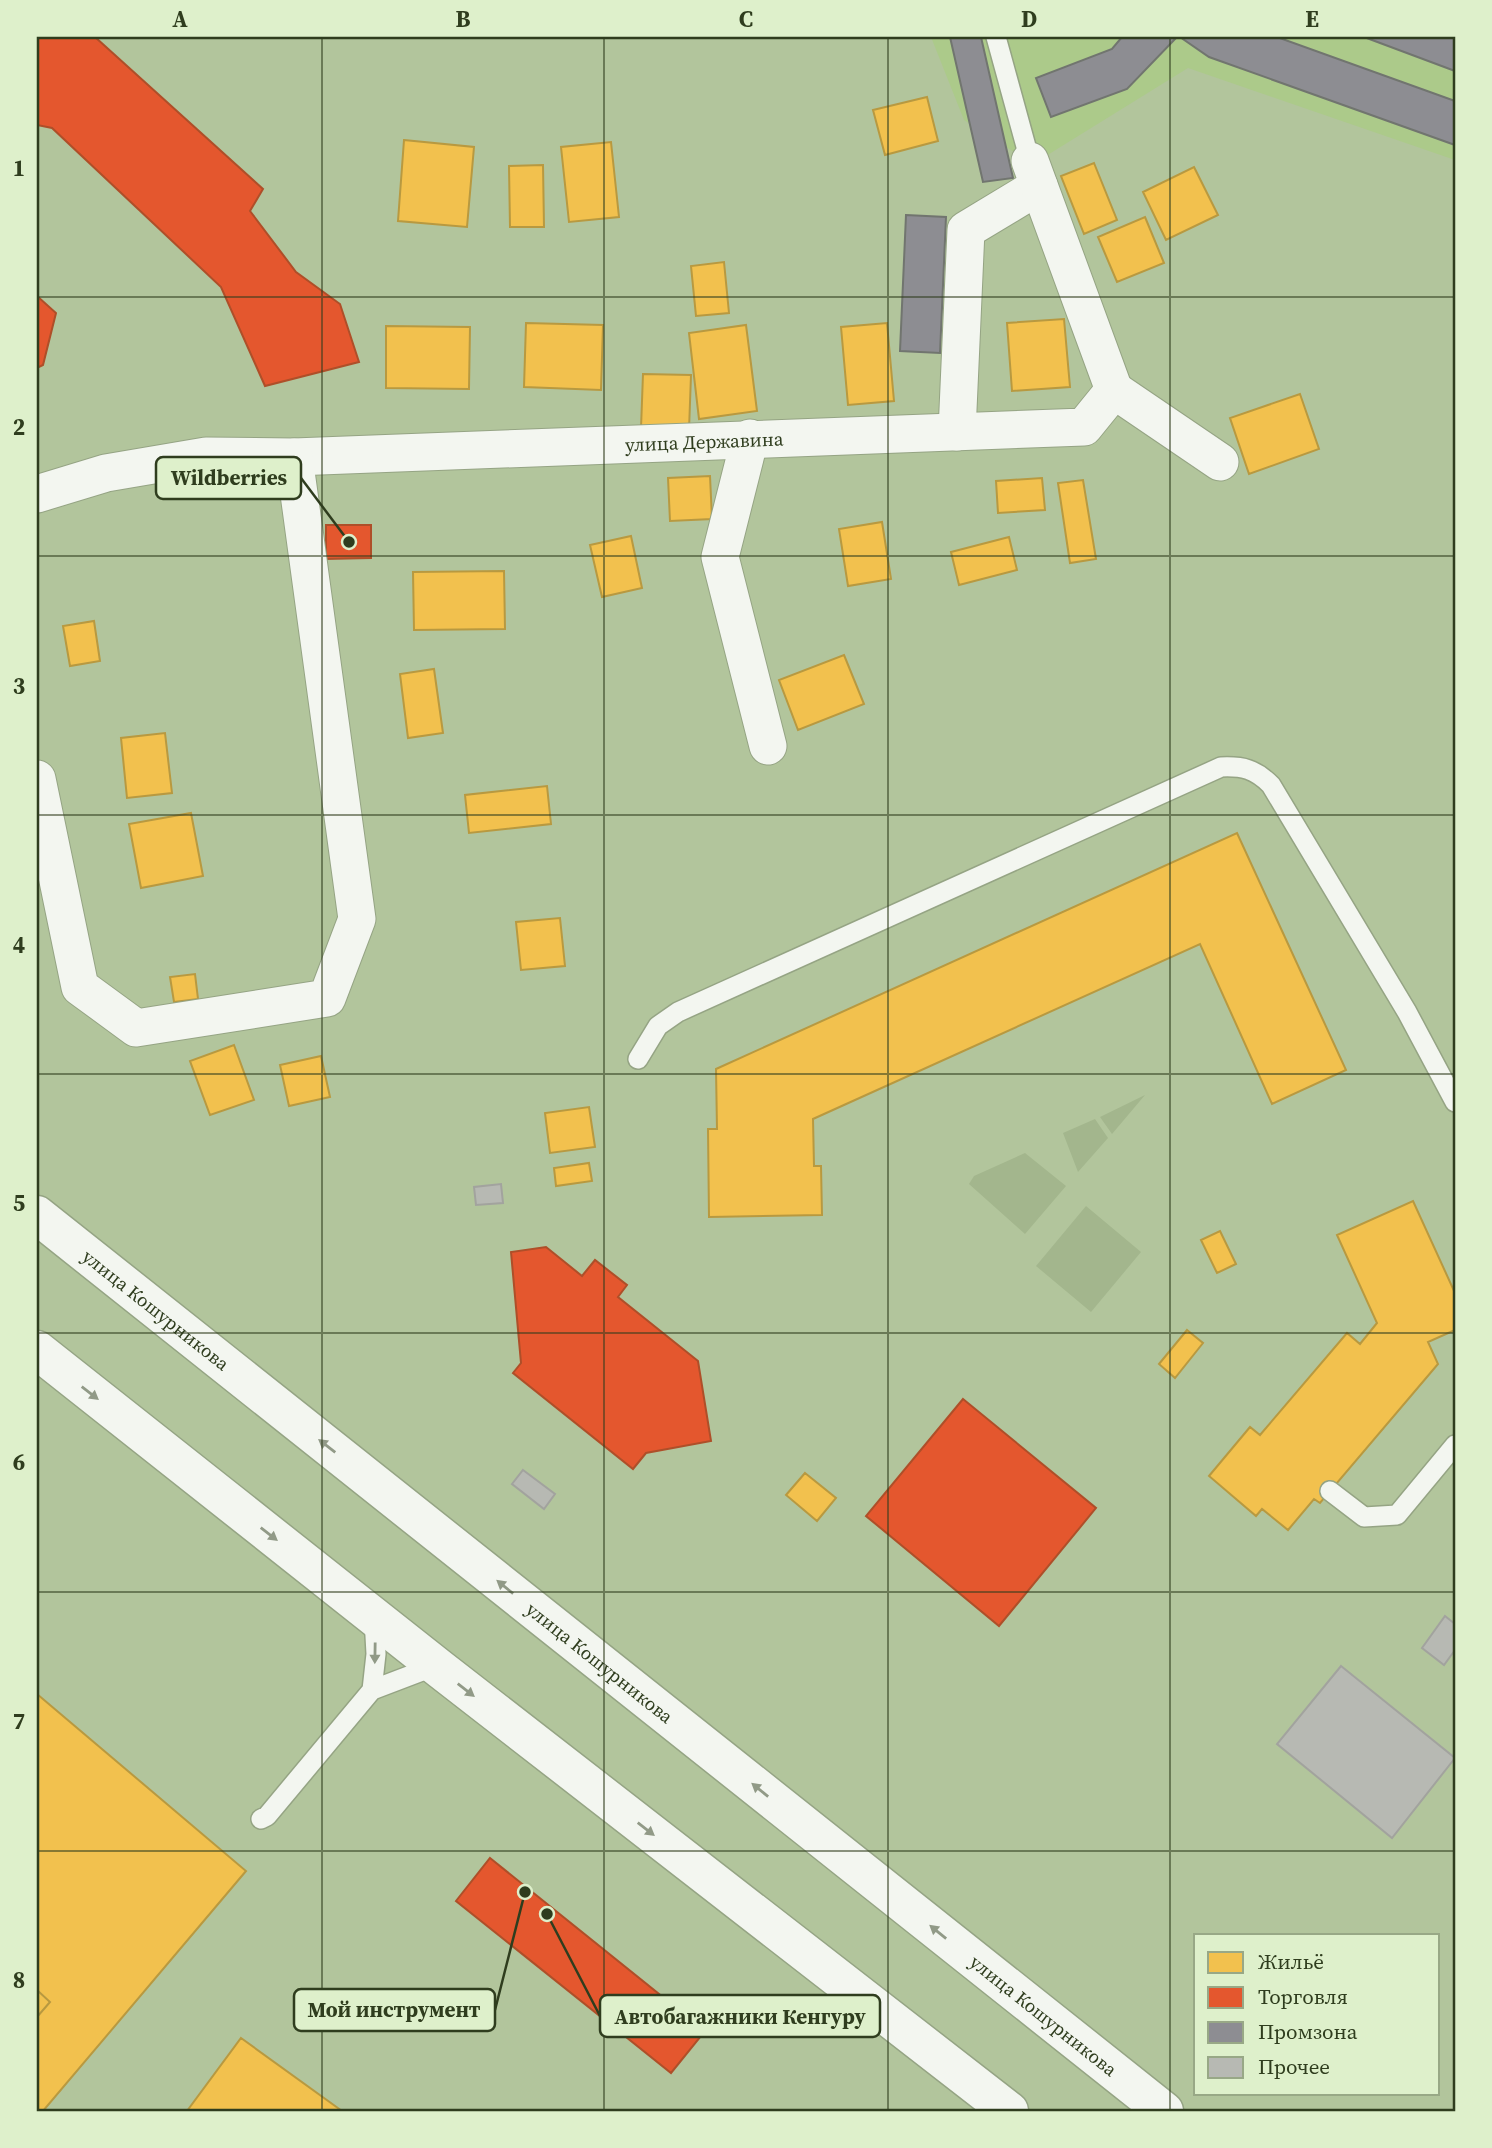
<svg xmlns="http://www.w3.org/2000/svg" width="1492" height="2148" viewBox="0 0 1492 2148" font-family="'Source Serif 4',serif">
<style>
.built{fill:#acca8a}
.green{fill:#a3b68d}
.homes{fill:#f2c14e;stroke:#b89940;stroke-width:2}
.shops{fill:#e4572e;stroke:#ae4f29;stroke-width:2}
.industry{fill:#8d8d92;stroke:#71756f;stroke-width:2}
.building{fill:#b7b9b3;stroke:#a2a39e;stroke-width:2}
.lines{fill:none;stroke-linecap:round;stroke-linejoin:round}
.service-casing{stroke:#95a484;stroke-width:22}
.minor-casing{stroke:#95a484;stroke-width:39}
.secondary-casing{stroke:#95a484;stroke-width:41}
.service{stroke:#f3f6f0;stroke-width:19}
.minor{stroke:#f3f6f0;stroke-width:37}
.secondary{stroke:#f3f6f0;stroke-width:38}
.oneway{fill:#919a87}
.grid{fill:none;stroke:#2f3d1e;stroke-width:2;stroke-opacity:0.55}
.labels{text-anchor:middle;stroke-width:7;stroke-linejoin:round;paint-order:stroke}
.street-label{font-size:19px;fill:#2f3d1e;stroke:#def0cb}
.leader{fill:none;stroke:#2f3d1e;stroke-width:2.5}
.callout-dot{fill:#2f3d1e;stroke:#def0cb;stroke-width:2.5}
.callout{fill:#def0cb;stroke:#2f3d1e;stroke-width:2.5}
.callout-label{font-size:21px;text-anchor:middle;font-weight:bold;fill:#2f3d1e}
.neatline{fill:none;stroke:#2f3d1e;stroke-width:2.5}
.grid-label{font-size:23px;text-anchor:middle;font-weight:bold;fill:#2f3d1e}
</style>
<rect width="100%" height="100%" fill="#b2c59c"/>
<path class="built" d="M931,37H1455V160L1188,68L1033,164L964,120Z"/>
<path class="green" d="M1145,1095L1112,1134L1100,1117Z
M1095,1119L1108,1138L1078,1172L1063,1133Z
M1025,1153L1066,1186L1025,1234L969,1184L974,1176Z
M1086,1206L1141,1252L1091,1312L1036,1266Z"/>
<path class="homes" d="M927,97L938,141L885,155L873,110Z
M404,140L474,147L467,227L398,221Z
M611,142L619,217L569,222L561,147Z
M1094,163L1117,220L1084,234L1061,176Z
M543,165L544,227H510L509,166Z
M1194,167L1218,215L1166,240L1143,192Z
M1145,217L1164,263L1117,282L1098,237Z
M724,262L729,313L696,316L691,266Z
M1064,319L1070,387L1012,391L1007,323Z
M526,323L603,325L601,390L524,387Z
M887,323L894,401L848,405L841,327Z
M746,325L757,411L699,419L689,333Z
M386,326L470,327L469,389L386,388Z
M643,374L691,375L689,430L641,428Z
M1300,394L1319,449L1249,474L1230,418Z
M710,476L712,519L670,521L668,478Z
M1042,478L1045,510L998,513L996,481Z
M1083,480L1096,559L1070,563L1058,483Z
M882,522L891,579L848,586L839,529Z
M631,536L642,588L602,597L590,545Z
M1009,537L1017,570L959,585L951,552Z
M504,571L505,629L414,630L413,572Z
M94,621L100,661L70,666L63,626Z
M844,655L864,704L798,730L779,680Z
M434,669L443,733L408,738L400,674Z
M165,733L172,793L127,798L121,738Z
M547,786L551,824L469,833L465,795Z
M191,813L203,876L141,888L129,824Z
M1237,833L1346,1070L1272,1104L1200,944L813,1119L814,1166H821L822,1215L709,1217L708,1129H717L716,1069Z
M560,918L565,966L521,970L516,922Z
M195,974L198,999L174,1002L170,977Z
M234,1045L254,1100L210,1115L190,1061Z
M321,1056L330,1097L289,1106L280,1065Z
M589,1107L595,1147L550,1153L545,1113Z
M589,1163L592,1181L556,1186L554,1168Z
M1413,1201L1455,1293V1330L1428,1342L1438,1364L1320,1503L1314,1499L1288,1530L1262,1509L1256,1516L1209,1476L1250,1427L1260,1435L1347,1333L1360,1344L1377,1323L1337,1235Z
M1220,1231L1236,1264L1217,1273L1201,1240Z
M1187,1330L1203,1343L1175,1378L1159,1364Z
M805,1473L836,1498L817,1521L786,1495Z
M37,1694L246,1871L43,2111H37V2017L50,2002L37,1990Z
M37,1990L50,2002L37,2017Z
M241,2038L342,2111H187Z"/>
<path class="shops" d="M37,37H95L263,189L250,211L296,272L340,304L359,362L265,386L221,287L52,128L37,125Z
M37,296L56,313L43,365L37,368Z
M326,525H371V558L326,559Z
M546,1247L582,1276L595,1260L627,1285L618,1297L698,1361L711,1441L646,1453L633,1469L513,1373L521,1363L511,1252Z
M963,1399L1096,1508L999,1626L866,1516Z
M490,1858L705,2031L671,2073L456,1901Z"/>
<path class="industry" d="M950,37H981L1013,178L983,182Z
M1122,37H1177L1127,89L1051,117L1036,78L1112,49Z
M1180,37H1277L1455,101V145L1209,57Z
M1364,37H1455V71Z
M906,215L946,217L940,353L900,351Z"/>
<path class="building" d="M501,1184L503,1203L476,1205L474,1187Z
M523,1470L555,1494L544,1509L512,1484Z
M1445,1616L1455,1624V1650L1444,1665L1422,1648Z
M1341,1666L1455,1758L1392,1838L1277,1744Z"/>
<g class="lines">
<g class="service-casing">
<path id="service" d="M996,37L1030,161
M638,1059L658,1026L678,1012L1221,767C1243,766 1255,769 1271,785L1407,1012L1455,1102
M1330,1491L1364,1517L1397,1515L1455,1445
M372,1690L376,1654L374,1618
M261,1819L267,1816L372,1690L435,1666"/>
</g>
<g class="minor-casing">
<g id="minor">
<path d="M1114,390L1220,462"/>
<path d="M957,432L966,230L1039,186"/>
<path d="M750,438L720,557L768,746"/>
<path id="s1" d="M37,494L106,473L206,456L294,457L1084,427L1114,390L1030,161"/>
<path d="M37,779L80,987L136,1028L327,998L357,919L294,457"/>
</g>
</g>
<g class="secondary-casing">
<g id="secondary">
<path id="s2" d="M37,1215L1164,2111"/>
<path d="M37,1350L440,1669L1009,2111"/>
</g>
</g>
<use href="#service" class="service"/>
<use href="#minor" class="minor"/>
<use href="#secondary" class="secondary"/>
</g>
<defs><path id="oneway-solid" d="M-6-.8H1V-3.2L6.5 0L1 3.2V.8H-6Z" transform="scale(1.75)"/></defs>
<g class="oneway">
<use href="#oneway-solid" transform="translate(90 1393) rotate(38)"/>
<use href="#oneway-solid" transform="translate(327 1446) rotate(-142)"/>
<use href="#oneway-solid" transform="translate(269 1534) rotate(38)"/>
<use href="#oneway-solid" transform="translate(505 1587) rotate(-141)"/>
<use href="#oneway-solid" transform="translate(375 1653) rotate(91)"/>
<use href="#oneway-solid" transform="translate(466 1690) rotate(38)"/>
<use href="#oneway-solid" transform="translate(760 1790) rotate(-141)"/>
<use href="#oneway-solid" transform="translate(646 1829) rotate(38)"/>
<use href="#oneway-solid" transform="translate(938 1932) rotate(-141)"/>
</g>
<path class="grid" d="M322,37V2111M604,37V2111M888,37V2111M1170,37V2111M37,297H1455M37,556H1455M37,815H1455M37,1074H1455M37,1333H1455M37,1592H1455M37,1851H1455"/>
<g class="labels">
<g class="street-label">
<text dy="7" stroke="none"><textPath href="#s1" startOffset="672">улица Державина</textPath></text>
<text dy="7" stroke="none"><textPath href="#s2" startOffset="152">улица Кошурникова</textPath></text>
<text dy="7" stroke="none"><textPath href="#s2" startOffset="719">улица Кошурникова</textPath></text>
<text dy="7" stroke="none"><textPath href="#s2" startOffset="1286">улица Кошурникова</textPath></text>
</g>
</g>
<path class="leader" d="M349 542L301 478M525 1892L495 2010M547 1914L600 2016"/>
<g class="callout-dot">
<circle cx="349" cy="542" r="7"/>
<circle cx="525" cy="1892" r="7"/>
<circle cx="547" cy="1914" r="7"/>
</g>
<g class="callout">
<rect x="156" y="457" width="145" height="42" rx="7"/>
<rect x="294" y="1989" width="201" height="42" rx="7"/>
<rect x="600" y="1995" width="280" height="42" rx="7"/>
</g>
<g class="callout-label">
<text x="229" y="485">Wildberries</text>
<text x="394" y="2017">Мой инструмент</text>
<text x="740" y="2024">Автобагажники Кенгуру</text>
</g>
<rect width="1492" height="2148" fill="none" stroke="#def0cb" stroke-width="77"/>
<rect x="1194" y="1934" width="245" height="161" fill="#def0cb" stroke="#98a886" stroke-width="2"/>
<rect x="1208" y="1952" width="35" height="21" fill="#f2c14e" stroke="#98a886" stroke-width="2"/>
<text x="1258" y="1969" font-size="21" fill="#2f3d1e">Жильё</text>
<rect x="1208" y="1987" width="35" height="21" fill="#e4572e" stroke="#98a886" stroke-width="2"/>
<text x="1258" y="2004" font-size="21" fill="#2f3d1e">Торговля</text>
<rect x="1208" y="2022" width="35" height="21" fill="#8d8d92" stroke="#98a886" stroke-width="2"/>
<text x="1258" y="2039" font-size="21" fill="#2f3d1e">Промзона</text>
<rect x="1208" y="2057" width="35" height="21" fill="#b7b9b3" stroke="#98a886" stroke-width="2"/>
<text x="1258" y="2074" font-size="21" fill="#2f3d1e">Прочее</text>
<rect x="38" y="38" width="1416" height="2072" class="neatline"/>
<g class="grid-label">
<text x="180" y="27">A</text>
<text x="463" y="27">B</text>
<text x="746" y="27">C</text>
<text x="1029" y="27">D</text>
<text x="1312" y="27">E</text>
<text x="19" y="176">1</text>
<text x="19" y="435">2</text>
<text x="19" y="694">3</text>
<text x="19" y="953">4</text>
<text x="19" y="1211">5</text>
<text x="19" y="1470">6</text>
<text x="19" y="1729">7</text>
<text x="19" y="1988">8</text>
</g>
</svg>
